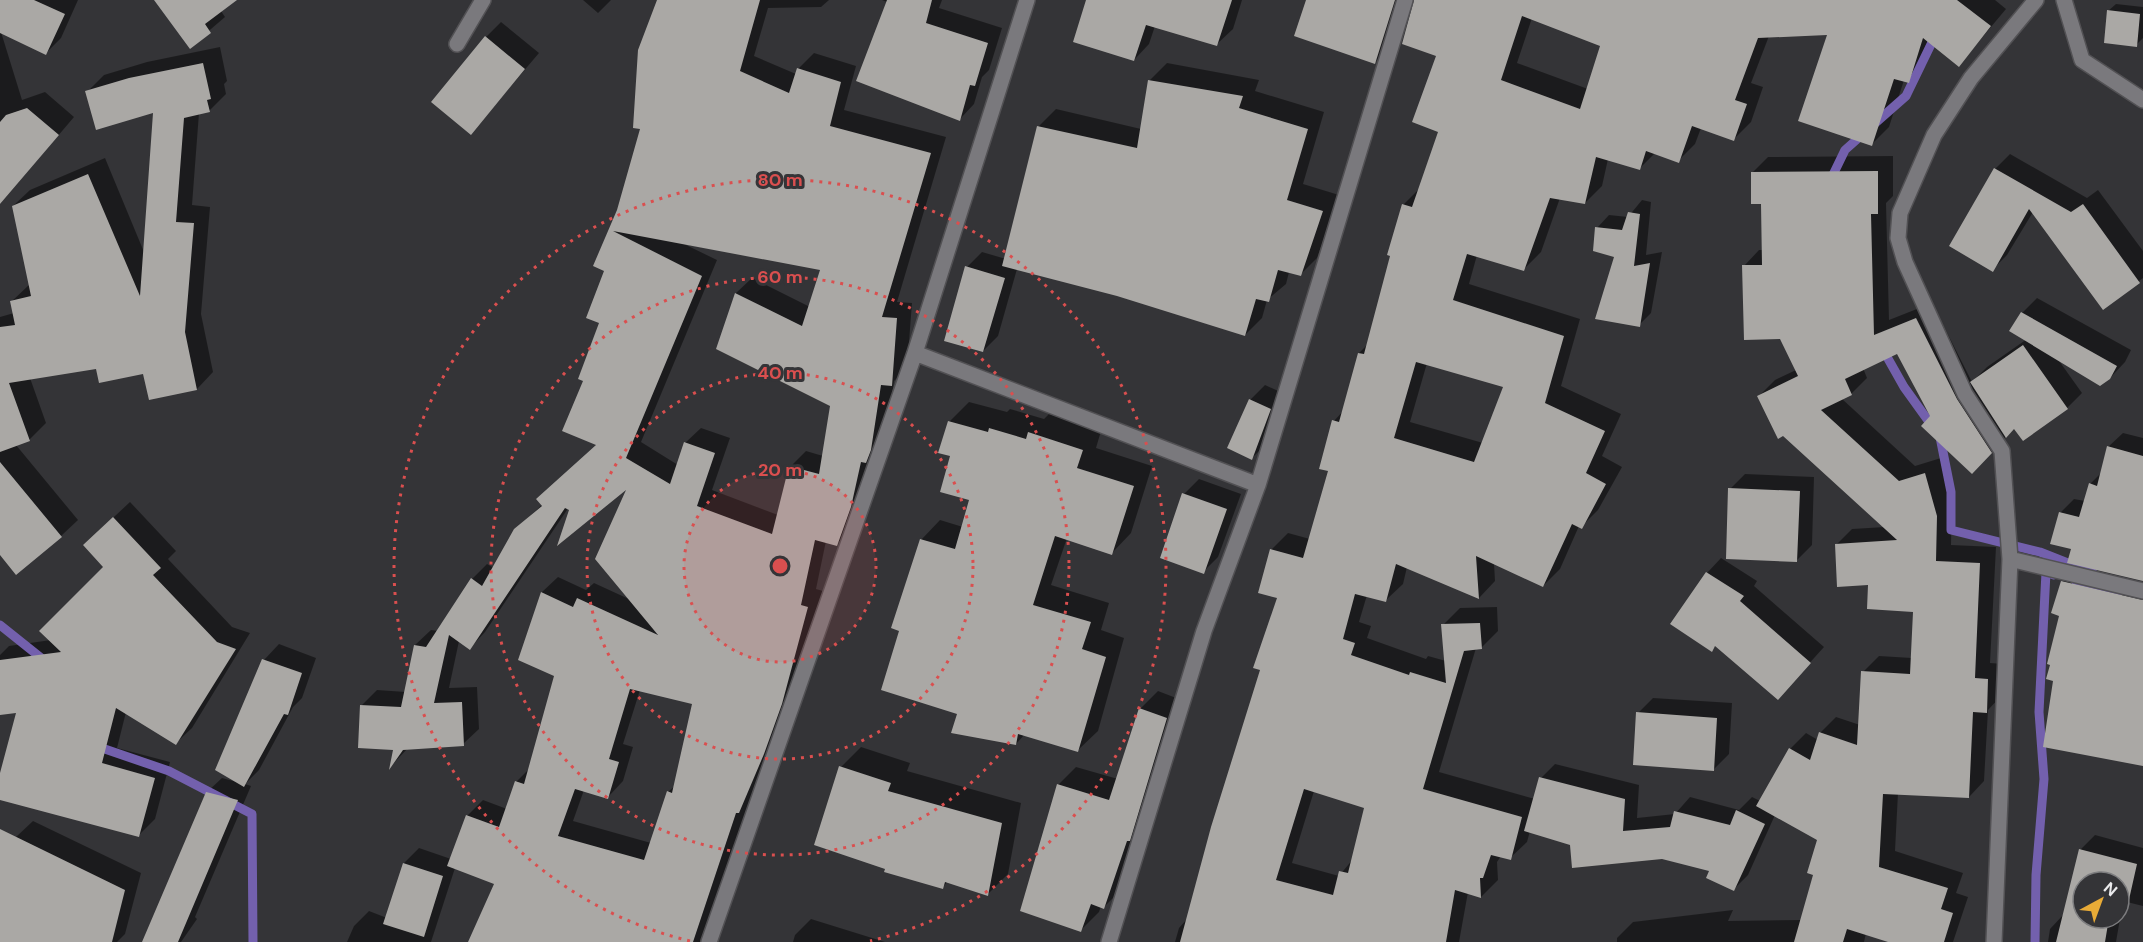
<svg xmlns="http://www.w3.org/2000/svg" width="2143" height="942" viewBox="0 0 2143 942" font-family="'DM Sans',sans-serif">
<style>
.shadow{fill:#0007;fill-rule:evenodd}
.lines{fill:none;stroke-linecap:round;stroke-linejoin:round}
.stream{stroke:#7360ad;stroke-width:9}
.building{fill:#aaa8a5;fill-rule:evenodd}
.street-casing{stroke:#525154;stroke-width:18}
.street{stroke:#7a797d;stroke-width:15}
.ring{fill:none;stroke:#da4f4f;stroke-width:3;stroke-dasharray:3 6}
.centre{fill:#da4f4f;stroke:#343437;stroke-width:3}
.ring-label{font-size:18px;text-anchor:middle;font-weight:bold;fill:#da4f4f;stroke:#343437;stroke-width:6;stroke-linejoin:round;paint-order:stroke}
</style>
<rect width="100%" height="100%" fill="#343437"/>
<path class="shadow" d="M0,0H78L61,38L46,53L1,32L22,100L45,92L74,117L0,204Z
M165,0H232L221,11L225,17L190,47Z
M583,0H611L598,13Z
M658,0H829L821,7L768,8L754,56L796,74L798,69L814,53L856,66L844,110L946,137L897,302L912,303L907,368L894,381L886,433L852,528L837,544L826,541L816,589L823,591L797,687L754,796L750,800L702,942H470L496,883L455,868L431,942H347L354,926L369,911L387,918L404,863L419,848L451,859L467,816L483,800L507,809L516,782L530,768L556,675L519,659L542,592L558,577L586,590L594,583L631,600L630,485L571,504L485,632L470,648L459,641L449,688L477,687L479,729L463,744L408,748L392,765L395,748L361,706L377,690L406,692L415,645L431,630L438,631L472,579L487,564L494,568L515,530L543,504L598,444L585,380L601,322L606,270L595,265L618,211L642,127ZM684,244L822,269L810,307L752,278L736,293L718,348L832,405L823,456L806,451L790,467L778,515L712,490L730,438L701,428L685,443L678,465L641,442L717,260ZM640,690L694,703L676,785L668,792L651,843L573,821L584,790L608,797L623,781L633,747L623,744Z
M882,0H942L939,8L1002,28L989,70L982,77L974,104L960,119L887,2Z
M1088,0H1242L1233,29L1217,44L1155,26L1149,44L1134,60Z
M1308,0H1405L1391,47L1375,62Z
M1446,0H1995L2006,9L1959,65L1932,44L1926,65L1909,82L1904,80L1889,127L1872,144L1829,33L1769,36L1751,83L1763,87L1751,122L1734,139L1701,128L1695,144L1678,161L1655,153L1640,168L1608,159L1602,186L1585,203L1560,198L1541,252L1524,269L1477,255L1469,284L1580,319L1561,386L1621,414L1602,456L1622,467L1598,510L1581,527L1579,526L1560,569L1543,586L1494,563L1495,581L1479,598L1407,567L1403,584L1386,600L1367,595L1359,622L1371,626L1367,638L1426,659L1428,656L1446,661L1443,625L1460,608L1497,607L1498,631L1481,648H1476L1439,772L1535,799L1541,778L1555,764L1639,785L1637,818L1675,814L1690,797L1739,810L1752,797L1760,801L1790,749L1806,733L1818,740L1820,733L1836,717L1860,725L1863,672L1879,656L1912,658L1914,610L1869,584L1836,545L1852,529L1885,527L1759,396L1775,380L1796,370L1744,266L1759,250H1763V203L1752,173L1768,157L1893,156V196L1886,203L1889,320L1932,303L1972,382L1987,367L2027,339L2022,313L2037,298L2131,350L2125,362L2110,378L2057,358L2082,393L2067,408L2015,427L1987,456L1932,416L1898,352L1863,368L1867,378L1851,394L1841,398L1915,466L1941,458L1952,499L1951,545L1996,547L1990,663L2004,664L2002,695L1988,710L1984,781L1969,797L1898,793L1895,851L1963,873L1956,893L1968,897L1953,942H1893L1866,933L1864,942H1617V938L1633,922L1733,910L1728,921L1802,920L1815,874L1819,840L1775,815L1748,875L1734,889L1711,870L1662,857L1571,844L1530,831L1527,842L1510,858L1501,856L1497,862L1498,880L1481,897L1468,892L1459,942H1175L1179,928L1187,919L1262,669L1279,597L1271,550L1288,533L1310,539L1330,470L1334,421L1343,411L1359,353L1369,343L1403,205L1420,188L1440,131L1438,55ZM1532,18L1602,45L1588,89L1517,63ZM1427,363L1505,386L1483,443L1410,422ZM1314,791L1366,807L1353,859L1339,876L1292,863Z
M2116,4L2143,7V38L2136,45L2108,11Z
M501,22L539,53L471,133L486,37Z
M220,47L227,81L224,84L226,94L209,111L199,113L192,205L210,207L201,314L213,372L197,389L145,372L97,367L30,378L46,423L29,440L16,445L78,520L61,536L0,553V317L14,313L11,302L30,284L13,206L30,190L105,158L144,252L155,111L87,92L104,75L147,62Z
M1167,63L1259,80L1255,91L1324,112L1303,184L1339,195L1317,258L1300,275L1289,272L1286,284L1267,300L1262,318L1245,335L1117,295L1017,269L998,336L983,351L967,267L982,252L1006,259L1039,126L1056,109L1141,129L1150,80Z
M2010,154L2087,198L2098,190L2143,251V278L2103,308L2033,212L2007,255L1992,270L1951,245L1995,169Z
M1642,200L1651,202L1646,255L1662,252L1651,313L1639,325L1616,255L1597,228L1609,215L1628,217Z
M1265,385L1285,394L1267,443L1252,458L1250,400Z
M969,402L1007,412L1010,409L1044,419L1049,414L1101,431L1096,448L1152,466L1131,533L1112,553L1067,538L1051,585L1109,603L1101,630L1124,638L1098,731L1078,750L1025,734L1016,744L959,713L901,630L921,540L940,520L963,527L970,499L951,455L949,422Z
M2123,433L2143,438V579L2073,548L2060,513L2074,499L2085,501L2090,484L2102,472L2108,447Z
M1745,474L1814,477L1812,545L1797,560L1730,489Z
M1199,479L1241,494L1218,557L1203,572L1184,494Z
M130,502L176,551L168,559L232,627L250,633L192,728L176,743L126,712L117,748L170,762L155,819L139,835L18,711L0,714V655L9,646L51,640L105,567L100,530Z
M1721,558L1757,581L1754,586L1824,647L1778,698L1716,645L1711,650L1707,573Z
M2077,568L2143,584V765L2055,679L2062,582Z
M279,644L316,658L302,698L293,707L259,770L245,784L251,786L195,917L197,919L181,942H144L207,792L222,778L237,782L217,769L264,660Z
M1158,691L1184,701L1121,890L1104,907L1101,906L1099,912L1081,930L1058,785L1076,767L1118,779L1140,709Z
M1653,698L1732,703L1729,754L1714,769L1638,713Z
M861,747L910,763L907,771L1021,803L1008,874L988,894L948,881L943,887L841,767Z
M33,821L141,873L125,934L117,942H0V881L16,837Z
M2095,835L2143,848V906L2123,901L2116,942H2048L2050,929L2064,914L2080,850ZM2083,882H2119V918H2083Z
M811,919L885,942H793L795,935Z"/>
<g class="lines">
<path class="stream" d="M1873,125L1906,96L1936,34
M1830,181L1845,150L1863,134
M1882,348L1904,387L1940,437L1951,492V530L2040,552L2093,573
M2076,582L2117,595
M0,625L45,661
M96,746L169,771L252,814L253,942
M2035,942L2036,875L2044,779L2039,712L2046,572L2054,575"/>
</g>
<path class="building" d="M0,0H34L65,14L46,55L0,33Z
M154,0H237L205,24L211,33L190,49Z
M657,0H760L740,71L789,93L797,68L841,82L830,126L931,153L882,317L897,318L892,386L881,385L871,450L866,463L861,462L851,507L837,546L815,540L801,605L808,607L782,704L764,754L739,813H736L693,942H468L494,884L447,866L466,815L499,827L515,781L524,784L554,676L518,660L541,592L573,607L577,598L658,635L595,559L626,490L557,546L569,510L565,508L470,650L449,635L434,703L462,702L464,746L403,750L389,770L393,750L358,748L360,705L401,707L414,645L426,647L471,578L482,586L514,529L542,506L536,499L596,445L562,431L583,381L578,379L599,323L586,318L604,271L593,266L617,210L640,129L633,128L638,50ZM613,231L820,270L802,326L735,293L716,349L830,406L819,474L789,466L772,534L697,506L715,453L684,442L670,484L626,458L702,276ZM630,689L692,704L672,793L667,791L644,860L558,836L575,789L608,799L619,762L609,759Z
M887,0H932L926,23L988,43L975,86L970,85L960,121L856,81Z
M1086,0H1232L1217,46L1146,25L1134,61L1073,42Z
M1306,0H1395L1375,64L1294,36Z
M1414,0H1957L1991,26L1959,67L1923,38L1909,83L1894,79L1872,146L1798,121L1827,35L1758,38L1735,100L1747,104L1734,141L1692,126L1679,163L1646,151L1640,170L1596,157L1585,204L1550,198L1524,271L1467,254L1453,300L1564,336L1545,403L1605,431L1586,473L1606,484L1582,529L1572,524L1543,587L1476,556L1479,599L1396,564L1386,602L1355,594L1343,639L1355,643L1351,655L1409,675L1410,672L1446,683L1441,624L1480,623L1482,649L1464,651L1423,789L1522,817L1511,860L1491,855L1483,878H1480L1481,898L1455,890L1446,942H1180L1211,827L1260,670L1253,668L1277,598L1258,593L1270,549L1303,558L1328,471L1319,469L1332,420L1339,422L1358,353L1364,354L1390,256L1387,255L1402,204L1412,207L1438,132L1412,122L1436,56L1402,44ZM1522,16L1600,46L1580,109L1501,80ZM1416,362L1503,387L1474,462L1394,438ZM1304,789L1364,808L1348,873L1339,871L1333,895L1276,880Z
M2107,10L2140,14L2137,47L2104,43Z
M485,36L525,69L471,135L431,102Z
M203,63L211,99L207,100L210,112L184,118L176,222L194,223L185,332L197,390L149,400L143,374L99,383L96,369L9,383L30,441L0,452V327L15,325L10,301L31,296L12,206L88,174L140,296L153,113L96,130L85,91L129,78Z
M1148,80L1243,96L1239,108L1308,129L1287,200L1323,211L1301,276L1278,270L1269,302L1256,299L1245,336L1117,296L1002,266L1037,126L1137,148Z
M27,108L59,135L0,204V122L6,115Z
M1994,168L2071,212L2083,204L2140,283L2103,310L2029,209L1993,272L1949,246Z
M1878,171V214H1871L1874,335L1916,318L1957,399L1992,453L1972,474L1921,426L1930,416L1897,354L1845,379L1852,395L1821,410L1899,481L1925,473L1937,516L1936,561L1980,563L1975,678L1988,679L1987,713L1973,712L1969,798L1883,794L1879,867L1948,888L1941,909L1953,913L1944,942H1888L1847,929L1843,942H1794L1813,875L1807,873L1817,840L1756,806L1789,748L1810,760L1819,732L1857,745L1861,671L1910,674L1913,612L1867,609L1868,585L1837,587L1835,544L1897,540L1783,436L1778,439L1757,396L1798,376L1780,339L1744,340L1742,265H1762L1761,204H1751V172Z
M1628,212L1640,214L1634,266L1650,263L1640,327L1595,319L1614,257L1593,251L1595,227L1622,230Z
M965,266L1005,278L983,352L944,341Z
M2021,312L2117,366L2110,379L2100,386L2009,331Z
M2023,345L2068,409L2023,441L2014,429L2006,438L1970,382Z
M1249,399L1271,409L1252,460L1227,448Z
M948,421L988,432L989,428L1026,439L1028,432L1083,450L1077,468L1134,486L1112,555L1055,536L1033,605L1091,622L1082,649L1106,657L1078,752L1018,734L1016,745L951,733L957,714L881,690L899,631L891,628L920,539L955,549L969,500L940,492L950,456L938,453Z
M2107,446L2143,456V581L2067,563L2071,549L2050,544L2059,512L2079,517L2089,483L2097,486Z
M0,462L62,537L16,575L0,555Z
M1728,488L1800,491L1797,562L1726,559Z
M1182,493L1227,509L1204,574L1160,558Z
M113,517L161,568L153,575L217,642L236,649L176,745L116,708L102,763L155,778L139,837L0,800V773L16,713L0,715V660L61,652L39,631L103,567L83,545Z
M1706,572L1744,596L1740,601L1811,663L1778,700L1715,646L1712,652L1670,624Z
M2061,581L2143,600V766L2043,747L2053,681L2046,679L2050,665L2047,664L2059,616L2051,613Z
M262,659L302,673L288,715L284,714L244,787L215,770Z
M1139,708L1167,718L1130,841H1127L1104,909L1091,904L1081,932L1020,911L1057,784L1109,800Z
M1636,712L1717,718L1714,771L1633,765Z
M839,766L891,783L888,791L1002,823L988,896L945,882L943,889L884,872L885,869L814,845Z
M1539,777L1625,799L1623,831L1670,827L1674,811L1730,825L1736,810L1765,824L1734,891L1706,878L1709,871L1662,859L1572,868L1570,845L1524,831Z
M206,792L238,800L178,942H142Z
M0,829L125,890L112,942H0Z
M2079,849L2137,864L2128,904L2119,902V882H2083V918H2109L2105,942H2056Z
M403,863L443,876L424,937L383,924Z"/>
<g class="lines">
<g class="street-casing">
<path id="street" d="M2064,0L2082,60L2143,100
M457,44L483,0
M915,353L1258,485
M2010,559L2143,591
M709,942L915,353L1027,0
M1109,942L1204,631L1258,485L1405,0
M1994,942L2010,559L2002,451L1965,394L1905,262L1898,238L1900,213L1934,135L1971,78L2036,0"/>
</g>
<use href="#street" class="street"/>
</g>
<circle cx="780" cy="566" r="96" fill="#da4f4f" fill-opacity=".12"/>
<g class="ring">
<circle cx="780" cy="566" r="96"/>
<circle cx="780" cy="566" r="193"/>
<circle cx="780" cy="566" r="289"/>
<path d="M690 941A386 386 0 1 1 870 941"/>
</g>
<circle cx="780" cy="566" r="9" class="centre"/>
<g class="ring-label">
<text x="780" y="186">80 m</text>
<text x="780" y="283">60 m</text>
<text x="780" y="379">40 m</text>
<text x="780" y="476">20 m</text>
</g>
<g transform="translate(2101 900) rotate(41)"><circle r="28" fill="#343437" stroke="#7d7d7f" stroke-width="1.5"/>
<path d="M0-4.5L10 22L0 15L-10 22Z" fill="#e8ab37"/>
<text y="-9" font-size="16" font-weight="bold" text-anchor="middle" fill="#eaeaec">N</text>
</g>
</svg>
